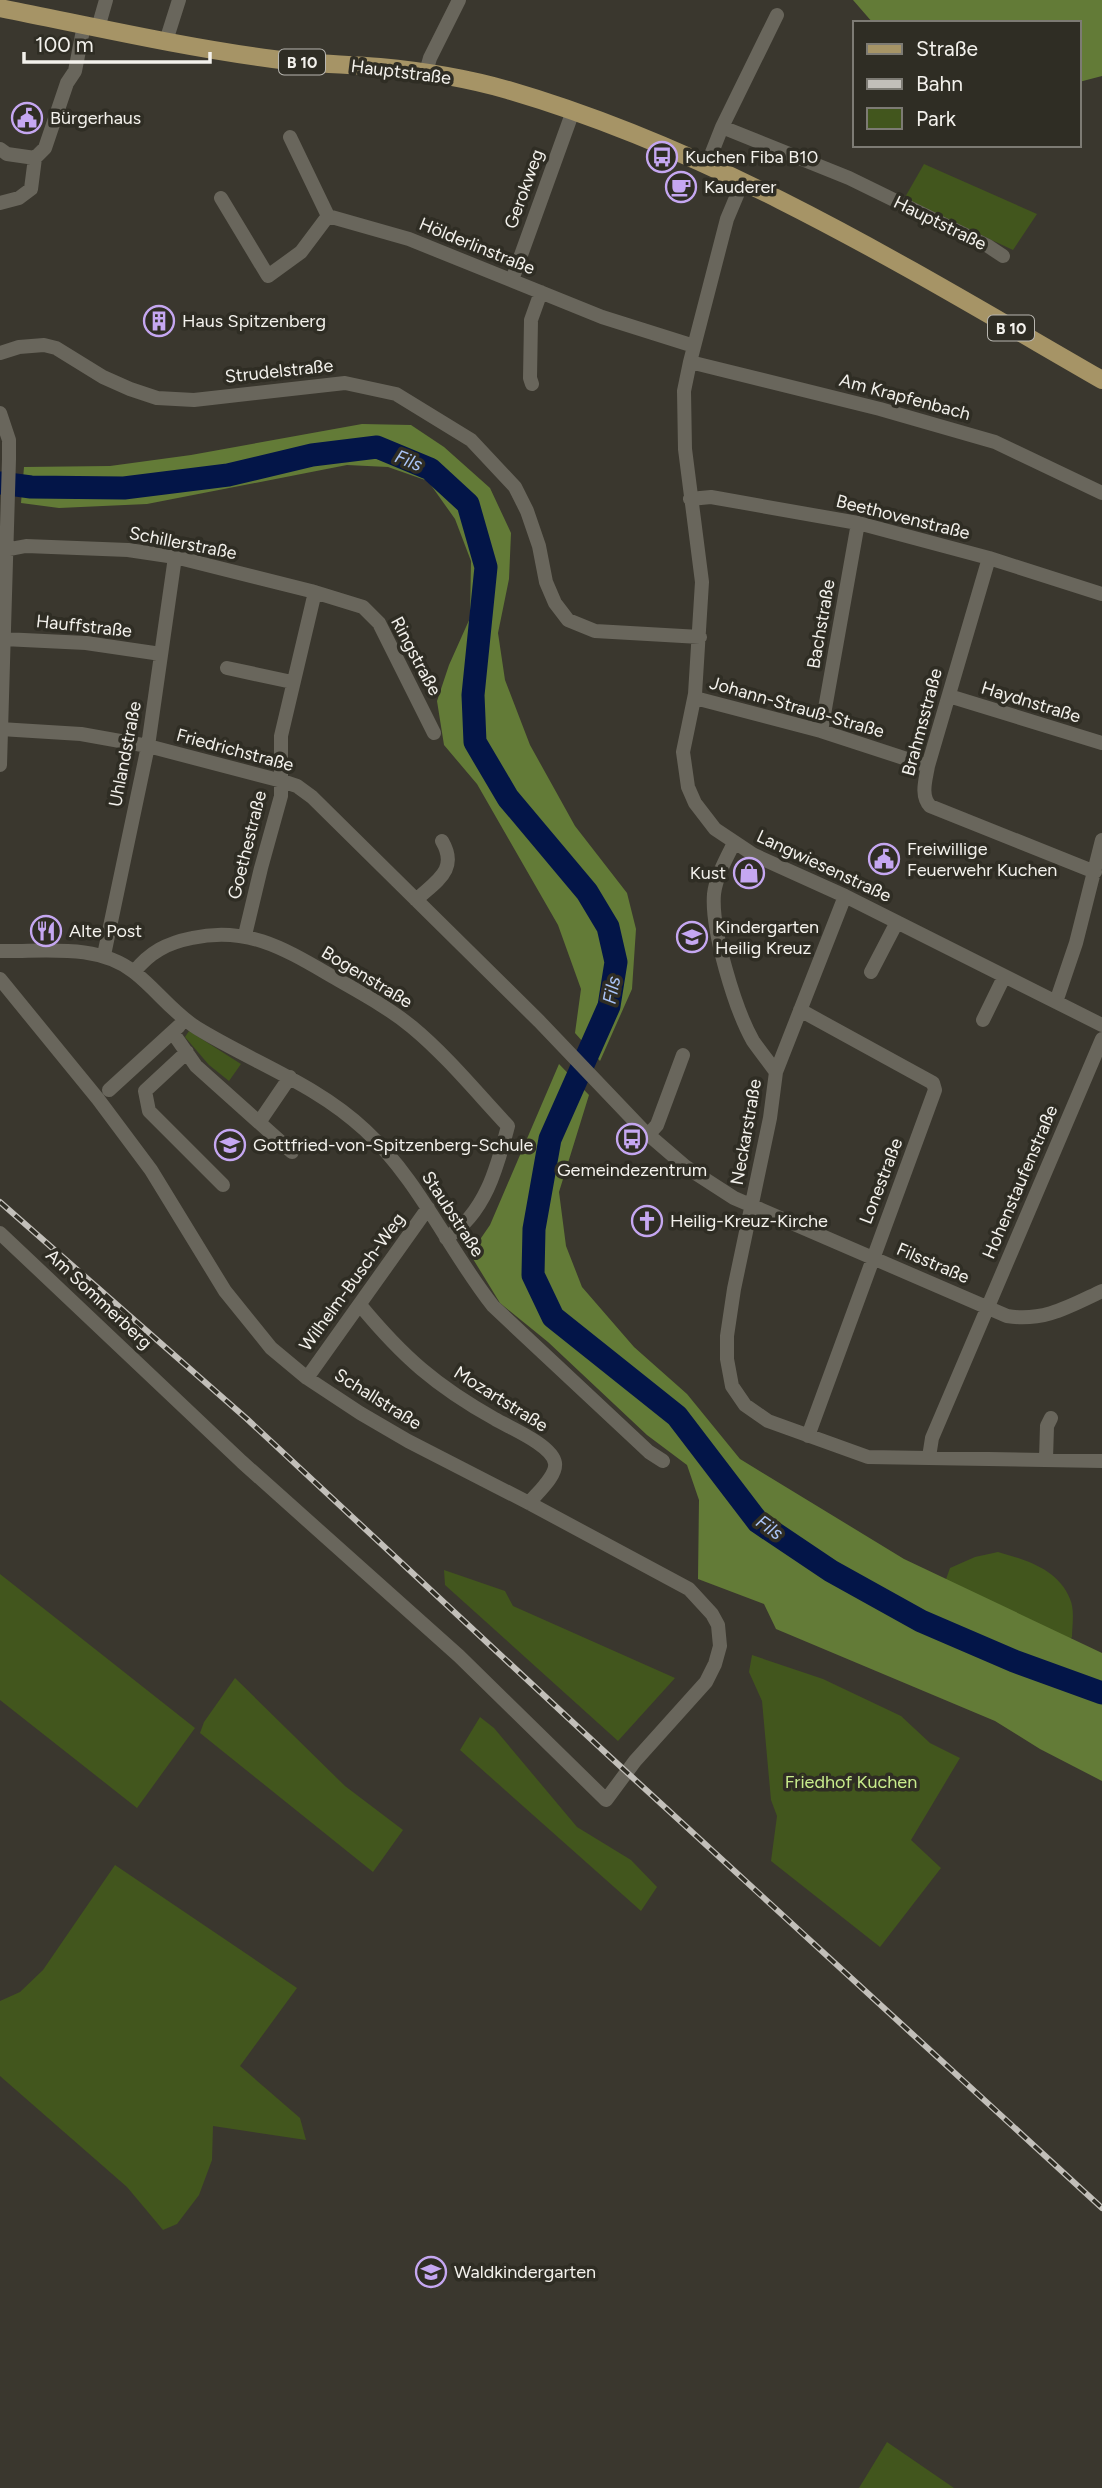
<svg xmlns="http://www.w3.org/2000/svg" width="1102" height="2488" viewBox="0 0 1102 2488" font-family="Figtree,sans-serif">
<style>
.green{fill:#42561d}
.forest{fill:#637b37}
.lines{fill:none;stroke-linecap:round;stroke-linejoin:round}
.river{stroke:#031548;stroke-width:23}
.minor{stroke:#69665c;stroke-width:14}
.major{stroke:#a69466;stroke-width:18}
.rail-casing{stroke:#c2bfb9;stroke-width:6}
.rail{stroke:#2f2d24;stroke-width:3.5;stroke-dasharray:10;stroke-linecap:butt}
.labels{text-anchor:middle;stroke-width:7;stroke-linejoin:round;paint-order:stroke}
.shield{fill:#2f2d24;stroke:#b8b6b0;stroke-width:2}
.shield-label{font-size:16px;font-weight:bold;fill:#f3f1ec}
.street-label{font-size:18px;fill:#f3f1ec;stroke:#2f2d24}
.poi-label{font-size:18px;fill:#f3f1ec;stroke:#2f2d24;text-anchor:start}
.park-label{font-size:18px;fill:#c8ec8c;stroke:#2f2d24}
.water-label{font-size:19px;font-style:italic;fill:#aac4f7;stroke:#2f2d24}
</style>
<rect width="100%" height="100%" fill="#3a372e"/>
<path class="green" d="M924,164L1037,214L1013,250L904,199Z
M189,1031L241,1064L229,1081L209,1065L185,1037Z
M998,1552C1026,1560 1058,1569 1070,1599C1075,1610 1072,1626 1072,1637L1044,1668L935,1610L950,1568L975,1557Z
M444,1570L505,1591L513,1606L675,1678L618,1741L445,1585Z
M0,1574L195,1728L137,1808L0,1700Z
M752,1655L823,1679L901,1716L930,1743L960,1758L911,1840L941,1868L880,1947L771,1861L777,1816L771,1800L762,1701L749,1672Z
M235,1678L345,1786L403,1830L373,1872L200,1733L204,1722Z
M480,1717L494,1728L577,1827L631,1860L657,1887L641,1911L460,1750Z
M115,1865L297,1988L240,2066L300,2118L306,2140L213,2126L212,2160L199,2195L177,2224L163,2230L127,2187L0,2076V2001L20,1992L43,1970Z
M887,2442L954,2488H859Z"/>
<path class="forest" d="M853,0H1102V76L1079,82V23H873Z
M362,424L411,425L444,447L490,488L511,533L509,579L498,633L505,680L530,745L575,826L627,893L636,929L632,989L600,1061L575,1033L581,989L558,925L477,784L444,745L437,701L449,665L470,618L471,561L455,519L428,481L388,467L347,465L147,504L59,508L21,503L24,467L110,466L191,455Z
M559,1064L589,1095L559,1192L566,1246L582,1287L634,1347L687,1394L740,1459L904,1559L1102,1653V1781L1040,1749L995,1721L776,1629L764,1604L698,1579L699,1500L687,1465L647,1435L548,1342L500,1303L470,1254L490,1225Z"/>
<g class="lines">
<path class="river" d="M0,483L31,487L124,488L228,475L312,455L377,447L430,469L468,504L486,567L473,695L475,742L508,798L587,892L608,927L616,962L609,1006L550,1139L534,1229L533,1275L553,1317L677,1416L758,1522L831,1571L921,1621L1014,1661L1102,1693"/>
<path class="minor" d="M98,28L106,0
M166,41L179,0
M426,72L430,58L459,0
M722,127L849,178L988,246L1003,256
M290,137L328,216L409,239L602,317L694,346
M0,149L7,154L35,158
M35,158L45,148L67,83L75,71L84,25
M707,165L722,127L777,15
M743,181L727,219L690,362L684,391L685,449L702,582L695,694L683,752L688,787L695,803L715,829L754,855L845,896L1102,1025
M221,198L268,276L301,252L328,216
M0,203L19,198L31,189L35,158
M512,280L573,111
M0,353L19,347L44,345L56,348L103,377L130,389L157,398L194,400L345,383L396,394L471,440L515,487L527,511L539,546L546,582L555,603L568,620L595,631L700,637
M690,362L880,409L995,442L1102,493
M532,384L530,378L531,320L541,292
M0,413L9,440V459L0,765
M690,499L711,497L858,523L989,558L1102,594
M0,551L26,546L128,550L175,557L311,591L363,607L379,623L434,733
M989,558L928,766C926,779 920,795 930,806L1095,872
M3,639L86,643L161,654
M227,668L292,682
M949,696L1102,743
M695,698L821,731L928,766
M0,729L81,734L148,746L282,781L297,786L312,797L539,1021L643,1130L686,1167L734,1198L1007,1316C1044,1322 1070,1306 1102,1291
M821,731L858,523
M734,843C726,859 716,877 714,894C711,930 735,1009 753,1041C760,1051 768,1061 776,1072
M845,896L776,1072L770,1118L734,1289L727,1336V1359L732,1386L745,1405L768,1421L868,1457L1102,1461
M416,900C436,881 459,870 442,841
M245,935L261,868L281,796V736L315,592
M0,951C44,952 97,943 134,972C156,989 173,1013 197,1028C254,1063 316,1084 365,1130C419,1180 448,1249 493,1306L649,1452L663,1461
M104,955L148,746L175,557
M134,972C150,952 167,943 192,938C249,925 288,951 335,978C361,993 389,1008 412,1027C447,1056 477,1093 508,1126C497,1168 485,1214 446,1238
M871,972L897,922
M0,979L98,1099L151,1170L225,1291L271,1348L307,1378L360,1413L408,1441L529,1503L689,1589L712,1614L718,1625L720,1646L715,1664L706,1682L635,1761L606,1800L459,1656L242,1462L0,1233
M1056,1002L1076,943L1102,840
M800,1010L933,1083L935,1090L808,1436
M983,1020L1004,977
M173,1033L196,1066L292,1152
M187,1052L145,1091L149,1111L223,1185
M109,1090L179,1026
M260,1121L290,1077
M649,1134L657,1125L683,1055
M360,1305C403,1357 436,1386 495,1419C510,1428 552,1445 555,1463C557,1476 537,1493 529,1503
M307,1378L428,1208
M929,1457L932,1438L1102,1039
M1046,1459L1047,1426L1051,1418"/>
<path class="major" d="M0,8C91,26 182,47 273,59C309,64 344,64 380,67C423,71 466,78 508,90C721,152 911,270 1102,380"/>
<g class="rail-casing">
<path id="rail" d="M0,1202L247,1419L608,1755L1102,2208"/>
</g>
<use href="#rail" class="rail"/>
</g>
<defs>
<g id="civic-ring" transform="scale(1.575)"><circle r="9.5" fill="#2f2d24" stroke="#c5a7f1" stroke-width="1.5"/><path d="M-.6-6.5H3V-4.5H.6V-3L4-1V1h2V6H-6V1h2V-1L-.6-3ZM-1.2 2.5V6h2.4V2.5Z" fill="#c5a7f1"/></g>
<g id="bus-ring" transform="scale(1.575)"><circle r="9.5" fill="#2f2d24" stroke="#c5a7f1" stroke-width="1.5"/><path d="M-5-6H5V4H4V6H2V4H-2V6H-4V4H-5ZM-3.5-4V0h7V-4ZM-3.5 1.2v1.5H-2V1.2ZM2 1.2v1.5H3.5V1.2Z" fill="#c5a7f1"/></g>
<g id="cafe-ring" transform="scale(1.575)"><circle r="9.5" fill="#2f2d24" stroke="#c5a7f1" stroke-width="1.5"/><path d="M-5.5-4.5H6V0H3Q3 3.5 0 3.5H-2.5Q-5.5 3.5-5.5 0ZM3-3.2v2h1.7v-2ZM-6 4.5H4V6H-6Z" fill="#c5a7f1"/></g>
<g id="building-ring" transform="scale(1.575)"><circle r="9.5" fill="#2f2d24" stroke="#c5a7f1" stroke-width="1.5"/><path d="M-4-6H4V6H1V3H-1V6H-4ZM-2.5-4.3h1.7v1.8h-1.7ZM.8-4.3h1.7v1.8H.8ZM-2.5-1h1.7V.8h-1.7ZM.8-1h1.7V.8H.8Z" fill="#c5a7f1"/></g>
<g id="shop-ring" transform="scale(1.575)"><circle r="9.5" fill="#2f2d24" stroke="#c5a7f1" stroke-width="1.5"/><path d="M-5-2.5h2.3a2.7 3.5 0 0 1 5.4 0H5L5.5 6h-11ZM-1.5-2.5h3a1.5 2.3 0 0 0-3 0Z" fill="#c5a7f1"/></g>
<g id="restaurant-ring" transform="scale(1.575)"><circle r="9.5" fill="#2f2d24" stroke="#c5a7f1" stroke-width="1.5"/><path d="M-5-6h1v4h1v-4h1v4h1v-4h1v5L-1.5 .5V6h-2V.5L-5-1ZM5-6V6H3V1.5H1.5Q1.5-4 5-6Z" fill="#c5a7f1"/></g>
<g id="school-ring" transform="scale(1.575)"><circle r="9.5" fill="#2f2d24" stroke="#c5a7f1" stroke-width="1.5"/><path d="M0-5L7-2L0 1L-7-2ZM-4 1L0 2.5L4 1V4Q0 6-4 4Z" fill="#c5a7f1"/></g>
<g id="church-ring" transform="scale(1.575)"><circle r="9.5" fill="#2f2d24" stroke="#c5a7f1" stroke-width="1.5"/><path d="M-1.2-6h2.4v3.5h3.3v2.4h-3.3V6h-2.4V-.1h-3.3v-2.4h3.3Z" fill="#c5a7f1"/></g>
</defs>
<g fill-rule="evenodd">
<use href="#civic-ring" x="27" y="118"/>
<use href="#bus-ring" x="662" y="157"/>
<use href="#cafe-ring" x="681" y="187"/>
<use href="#building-ring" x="159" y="321"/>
<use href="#civic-ring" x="884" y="859"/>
<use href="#shop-ring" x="749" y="873"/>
<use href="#restaurant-ring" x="46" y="931"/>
<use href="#school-ring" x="692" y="937"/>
<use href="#bus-ring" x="632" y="1139"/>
<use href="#school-ring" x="230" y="1145"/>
<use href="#church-ring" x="647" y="1221"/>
<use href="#school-ring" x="431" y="2272"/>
</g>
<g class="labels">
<g class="shield">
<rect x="279" y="49.5" width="46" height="25" rx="5"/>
<rect x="988" y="315.5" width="46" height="25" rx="5"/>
</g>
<g class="shield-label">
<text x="302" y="68">B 10</text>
<text x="1011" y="334">B 10</text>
</g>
<g class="street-label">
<text transform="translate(401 72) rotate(7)" y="6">Hauptstraße</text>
<text transform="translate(524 189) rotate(-70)" y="6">Gerokweg</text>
<text transform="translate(940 223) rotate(26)" y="6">Hauptstraße</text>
<text transform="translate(477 246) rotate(22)" y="6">Hölderlinstraße</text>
<text transform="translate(279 371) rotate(-6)" y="6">Strudelstraße</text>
<text transform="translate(905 397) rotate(15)" y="6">Am Krapfenbach</text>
<text transform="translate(903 517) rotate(14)" y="6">Beethovenstraße</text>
<text transform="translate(183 543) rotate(11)" y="6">Schillerstraße</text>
<text transform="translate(821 624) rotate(-80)" y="6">Bachstraße</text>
<text transform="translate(84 626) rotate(6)" y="6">Hauffstraße</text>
<text transform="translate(416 656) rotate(62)" y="6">Ringstraße</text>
<text transform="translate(1031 702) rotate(17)" y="6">Haydnstraße</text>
<text transform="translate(797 707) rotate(16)" y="6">Johann-Strauß-Straße</text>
<text transform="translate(922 722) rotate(-75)" y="6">Brahmsstraße</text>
<text transform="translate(235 750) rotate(15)" y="6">Friedrichstraße</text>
<text transform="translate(125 754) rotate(-79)" y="6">Uhlandstraße</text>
<text transform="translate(247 845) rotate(-76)" y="6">Goethestraße</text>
<text transform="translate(824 866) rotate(25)" y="6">Langwiesenstraße</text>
<text transform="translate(367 977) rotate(31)" y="6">Bogenstraße</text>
<text transform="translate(746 1132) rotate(-80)" y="6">Neckarstraße</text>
<text transform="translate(881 1181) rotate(-69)" y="6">Lonestraße</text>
<text transform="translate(1020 1182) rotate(-67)" y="6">Hohenstaufenstraße</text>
<text transform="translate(453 1214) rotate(57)" y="6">Staubstraße</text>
<text transform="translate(933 1263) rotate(23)" y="6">Filsstraße</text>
<text transform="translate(352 1282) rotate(-54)" y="6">Wilhelm-Busch-Weg</text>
<text transform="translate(99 1299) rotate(43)" y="6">Am Sommerberg</text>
<text transform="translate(378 1399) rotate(32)" y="6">Schallstraße</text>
<text transform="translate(501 1399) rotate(32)" y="6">Mozartstraße</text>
</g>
<g class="poi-label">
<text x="50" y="124">Bürgerhaus</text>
<text x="685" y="163">Kuchen Fiba B10</text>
<text x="704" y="193">Kauderer</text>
<text x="182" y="327">Haus Spitzenberg</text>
<text x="907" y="855">Freiwillige<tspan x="907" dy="21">Feuerwehr Kuchen</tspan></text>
<text x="726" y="879" text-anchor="end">Kust</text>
<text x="715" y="933">Kindergarten<tspan x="715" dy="21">Heilig Kreuz</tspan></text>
<text x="69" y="937">Alte Post</text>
<text x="253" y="1151">Gottfried-von-Spitzenberg-Schule</text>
<text x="632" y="1176" text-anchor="middle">Gemeindezentrum</text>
<text x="670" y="1227">Heilig-Kreuz-Kirche</text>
<text x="454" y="2278">Waldkindergarten</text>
</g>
<g class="park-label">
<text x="851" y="1788">Friedhof Kuchen</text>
</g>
<g class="water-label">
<text transform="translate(409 460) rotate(22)" y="7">Fils</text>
<text transform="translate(611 990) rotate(-79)" y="7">Fils</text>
<text transform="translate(770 1527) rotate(36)" y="7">Fils</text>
</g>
</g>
<rect x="853" y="21" width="228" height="126" fill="#2f2d24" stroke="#7d7b74" stroke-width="2"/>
<rect x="867" y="44" width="35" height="10" fill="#a69466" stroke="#7d7b74" stroke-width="2"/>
<text x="916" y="56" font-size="21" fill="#f3f1ec">Straße</text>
<rect x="867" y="79" width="35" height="10" fill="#c2bfb9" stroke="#7d7b74" stroke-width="2"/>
<text x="916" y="91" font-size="21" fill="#f3f1ec">Bahn</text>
<rect x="867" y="108" width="35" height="21" fill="#42561d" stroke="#7d7b74" stroke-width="2"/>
<text x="916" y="126" font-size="21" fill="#f3f1ec">Park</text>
<path d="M24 52v10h186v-10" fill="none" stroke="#f3f1ec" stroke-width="3.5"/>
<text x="35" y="52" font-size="21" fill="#f3f1ec" stroke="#2f2d24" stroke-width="5" paint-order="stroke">100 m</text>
</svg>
